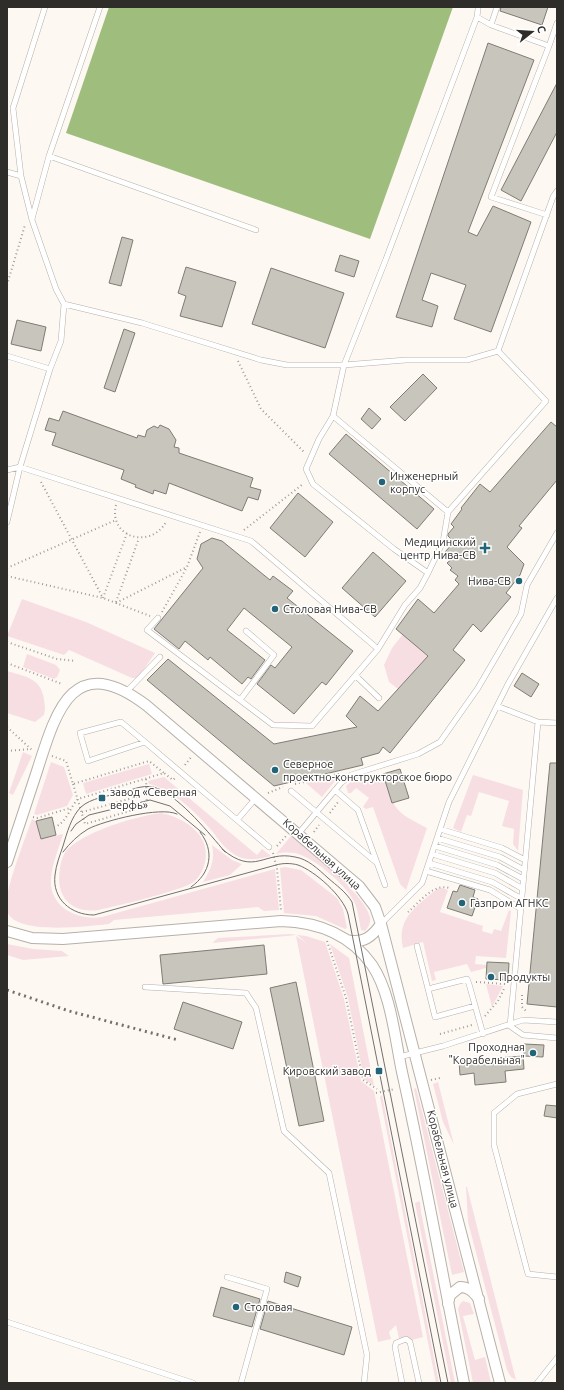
<svg xmlns="http://www.w3.org/2000/svg" width="564" height="1390" viewBox="0 0 564 1390" font-family="Ubuntu,sans-serif">
<style>
.green{fill:#f7dee2}
.water{fill:#9fbe7d}
.building{fill:#c7c5bc;stroke:#7e7c74}
.lines{fill:none;stroke-linecap:round;stroke-linejoin:round}
.service-casing{stroke:#b6b0a9;stroke-width:6}
.minor-casing{stroke:#b6b0a9;stroke-width:12}
.path{stroke:#a09c98;stroke-width:2;stroke-dasharray:1 3;stroke-linecap:butt}
.service{stroke:#fff;stroke-width:5}
.minor{stroke:#fff;stroke-width:10}
.tram{stroke:#74716d;stroke-width:1}
.rail{stroke:#74716d;stroke-width:3;stroke-dasharray:2 4;stroke-linecap:butt}
.poi-dot{fill:#236578;stroke:#fff;stroke-width:1.5}
.labels{text-anchor:middle;stroke-width:3;stroke-linejoin:round;paint-order:stroke}
.poi-label{font-size:11px;fill:#2f2d2a;stroke:#fff;text-anchor:start}
.street-label{font-size:11px;fill:#2f2d2a;stroke:#fff}
</style>
<rect width="100%" height="100%" fill="#fef8f3"/>
<path class="green" d="M22,599L86,622L155,653L138,678H132L69,650L64,655L7,636Z
M403,634L428,656L398,689L389,682L384,665L392,648Z
M27,654L56,665L60,670L57,677L54,679L23,667Z
M7,671C31,678 44,679 45,709L44,715L35,722L7,713Z
M23,752L32,756L13,795L9,793Z
M51,762L64,767L73,795L67,806L37,815L34,814Z
M149,764L152,774L86,794L83,783Z
M383,774C394,810 394,811 427,828L406,890L400,884L373,807L366,809L363,807L369,798L356,788L351,793H348L346,786L356,777L365,775L367,779Z
M473,775L523,790L518,851L513,844L514,829L502,826L509,801L479,792L471,816L467,815L461,832L453,828Z
M164,777L257,855L262,849L271,856C259,859 247,862 235,855C225,849 219,840 212,831C195,812 174,790 149,784L148,781Z
M333,777L335,781L322,797L306,783Z
M161,813C177,816 196,826 203,841C209,855 205,871 195,881C185,890 116,906 99,910C71,914 55,897 60,868C61,861 64,851 70,847C92,829 134,817 161,813Z
M32,819L36,821L41,839L63,834C59,848 52,864 51,879C49,907 77,921 102,917L275,869L279,910L264,911L258,907L114,920L109,924C88,926 15,936 7,911C2,895 26,837 32,819Z
M291,836C310,852 365,894 370,917C371,922 369,927 365,931L361,930C359,920 358,907 352,898C344,884 316,860 301,855C293,852 284,852 276,854Z
M212,845L232,860L242,864L230,875L203,882C211,870 215,859 212,845Z
M285,867L301,870L337,898L343,909L347,928L345,929L316,916L284,913L280,868Z
M442,888L448,890L440,912L483,926L482,931L492,934L494,929L501,931L509,910L511,911L506,958L476,956L475,964L487,965L486,968L471,972L467,964L434,972L436,980L432,981L423,942L403,948C396,918 417,906 437,889Z
M290,934L306,936L325,942L344,999L361,1081L374,1091L423,1337L400,1343L396,1325L389,1332L391,1339L378,1342L296,936L307,943L297,935L212,943L218,938Z
M7,944L33,949L62,951L69,956L23,960L7,955Z
M330,944L349,958L374,1086L364,1079L348,998Z
M486,984L503,986L492,1007Z
M438,1082L454,1145L443,1122L433,1084Z
M416,1088L464,1272L452,1275L414,1089Z
M382,1095L439,1383H436L380,1097Z
M466,1187H467L516,1380L511,1377L507,1370L468,1222Z
M420,1201L421,1212L455,1383H451L415,1203Z
M463,1301L470,1303L474,1314L463,1316L475,1360L485,1357L491,1383H473L458,1309L460,1304Z"/>
<path class="water" d="M109,7H453L370,239L66,133Z"/>
<path class="building" d="M501,7H548L542,25L500,11Z
M488,43L534,60L468,232L477,236L493,206L531,222L491,332L454,319L466,285L431,273L422,300L438,306L432,327L396,317Z
M557,83V132L521,201L501,190Z
M122,237L133,240L121,286L109,283Z
M340,255L359,261L354,277L335,271Z
M186,267L236,282L222,327L180,316L186,296L178,293Z
M271,268L344,293L325,348L252,324Z
M17,320L46,327L41,351L11,344Z
M124,329L135,333L115,392L104,388Z
M423,374L437,388L405,421L390,407Z
M369,408L381,419L372,429L361,419Z
M63,411L137,438L138,435L145,437L147,430L154,426L158,428L160,425L169,429L176,440L174,447L179,448V453L253,478L250,487L261,490L258,500L248,497L242,511L169,483L166,494L154,490L153,494L135,487L136,485L121,479L124,470L52,445L56,433L45,430L49,418L59,421Z
M551,422L557,427V480L519,526L522,528L507,547L524,564L520,575L506,593L511,597L481,632L473,624L453,650L465,660L390,753L383,747L379,753L361,758L363,765L274,786L147,680L168,659L274,744L357,727L346,716L360,696L378,711L428,656L396,629L418,599L434,613L459,584L455,580L458,576L450,570L452,568L447,563L453,558L445,552L454,542L448,536V534L454,527L451,524L462,509L461,508L480,484L490,492Z
M346,434L434,509L417,529L329,454Z
M298,493L333,522L305,557L270,528Z
M212,538L222,541L270,580L273,576L293,591L287,598L353,651L326,685L322,682L294,714L257,684L271,665L275,668L292,647L244,608L227,630L265,660L251,679L248,677L242,684L210,657L208,660L185,641L179,649L154,629L203,568L197,559L201,544Z
M373,552L406,581L375,617L342,588Z
M522,673L539,684L531,697L514,686Z
M550,763H557V1007L527,1004Z
M400,769L409,798L392,803L383,774Z
M52,817L56,835L41,839L36,821Z
M460,885L475,890L473,897L478,899L472,916L447,908L453,891L457,892Z
M264,945L267,974L163,984L160,955Z
M487,962L509,963L508,980L486,979Z
M296,982L324,1121L299,1126L270,988Z
M183,1002L242,1022L233,1049L174,1029Z
M524,1044L544,1045L543,1057L524,1056Z
M523,1056L524,1069L505,1071L506,1082L475,1085L474,1073L460,1075L459,1061Z
M546,1105L557,1106V1118L544,1116Z
M286,1272L301,1277L298,1287L284,1282Z
M221,1287L260,1299L252,1327L213,1316Z
M268,1301L352,1327L344,1355L260,1329Z"/>
<g class="lines">
<g class="service-casing">
<path id="service" d="M45,7L13,108L21,176L32,220L56,289L64,304
M477,17L478,9
M491,25L497,7
M549,46L557,23
M49,156L100,7
M7,172L21,176
M32,219L49,156L256,230
M7,356L50,369
M333,416L448,512L443,542L428,573
M7,470L20,467L251,541L378,649
M448,512L546,401L498,351
M7,522L20,467L50,369L61,341L64,304L142,323L261,360L287,365H344L406,360H467L498,351L553,197L557,191
M158,618L147,630L273,725L312,726L378,649L405,605L420,588L428,573L394,549L313,484L306,469L319,439L333,416L344,365L386,259L477,17L491,25L549,46L491,197L547,215
M356,676L379,698
M127,691L160,657
M240,700L274,655L246,631
M497,706L538,722L557,723
M145,742L121,722L80,733L88,761L145,742L237,820
M335,790L358,810L385,885
M291,791L377,863
M256,798L237,820L269,847
M440,829L502,848L525,860
M299,833L341,783L351,775L418,754L440,742L478,688L521,614L527,585L557,533
M437,838L500,857L524,870
M435,846L497,865L523,879
M432,854L495,873L523,889
M429,863L492,882L522,899
M426,871L490,890L521,909
M381,924L422,883L449,802L508,684L557,598
M417,946L428,989
M145,987L246,993L256,1008L284,1131L329,1173L367,1355L364,1383
M475,1006L435,1017L428,989L467,979L469,984L483,1034
M510,1026L538,722
M510,1026L523,1035L557,1038
M399,1057L443,1046L523,1020L557,1022
M557,1084L517,1094L494,1113V1145L528,1274L557,1277
M227,1277L267,1289L241,1383
M7,1322L193,1383
M402,1383L395,1347L396,1343L406,1339L410,1342L419,1383
M537,1383L557,1358"/>
</g>
<g class="minor-casing">
<path id="minor" d="M7,862C17,832 27,801 37,771C56,711 73,650 146,705L359,886L375,907L381,924L500,1383
M7,931L32,938L63,939L281,921C318,922 350,934 372,965C391,993 395,1039 402,1072C425,1175 443,1279 464,1383
M347,940C363,944 372,937 381,924
M448,1304L450,1295L460,1287C469,1287 473,1292 479,1299"/>
</g>
<path class="path" d="M7,285L25,225
M238,361L261,409L305,453
M41,482L103,598
M116,505C108,537 150,550 166,522
M244,530L303,484
M7,568L116,520
M7,576L103,598L150,616
M103,598L127,533
M116,602L139,538
M116,603L187,567L200,532
M162,612L187,567
M7,642L57,659L76,661
M7,663L62,684
M7,727L32,750
M7,751L31,749
M52,756L66,761L73,784L149,761L164,773
M185,765L192,756
M73,784L85,824L147,806L146,778
M295,784L338,774L339,775
M268,793L283,787
M82,812L147,794
M330,813L338,802
M33,817L37,818L70,808
M54,827C66,824 70,807 78,799L164,773L173,780L175,778
M314,832L319,825
M277,846L286,836
M273,853L277,869L281,910
M408,912C419,903 433,883 449,888
M327,941L346,998L363,1080L377,1089
M476,982L505,984
M522,995V1007L526,1011
M485,1016L498,1001L505,987
M440,1034L472,1025
M431,1080L440,1078
M376,1093L395,1089"/>
<use href="#service" class="service"/>
<use href="#minor" class="minor"/>
<path class="tram" d="M71,831L76,824L89,815L150,800L170,806L205,835
M222,849C255,877 264,850 295,857C308,859 318,869 328,878C336,885 346,892 352,902L448,1383
M63,852C70,843 78,835 88,829C103,821 161,806 177,814
M225,852C209,833 182,800 159,789C146,783 134,789 121,793C108,796 91,798 81,807C71,817 67,833 63,846C60,855 56,865 55,875C52,899 71,915 94,915L276,865C283,863 291,863 298,865C315,871 343,896 348,914L441,1383
M191,887C211,873 215,851 200,832"/>
<path class="rail" d="M7,990L69,1011L178,1040"/>
</g>
<g class="poi-dot">
<circle cx="382" cy="482" r="4"/>
<path d="M483 542h4v4h4v4h-4v4h-4v-4h-4v-4h4z"/>
<circle cx="519" cy="581" r="4"/>
<circle cx="275" cy="609" r="4"/>
<circle cx="275" cy="770" r="4"/>
<rect x="98" y="794" width="8" height="8" rx="2"/>
<circle cx="462" cy="903" r="4"/>
<circle cx="491" cy="977" r="4"/>
<circle cx="533" cy="1053" r="4"/>
<rect x="375" y="1067" width="8" height="8" rx="2"/>
<circle cx="236" cy="1307" r="4"/>
</g>
<g class="labels">
<g class="poi-label">
<text x="390" y="480">Инженерный<tspan x="390" dy="13">корпус</tspan></text>
<text x="476" y="546" text-anchor="end">Медицинский<tspan x="476" dy="13">центр Нива-СВ</tspan></text>
<text x="511" y="585" text-anchor="end">Нива-СВ</text>
<text x="283" y="613">Столовая Нива-СВ</text>
<text x="283" y="768">Северное<tspan x="283" dy="13">проектно-конструкторское бюро</tspan></text>
<text x="110" y="796">завод «Северная<tspan x="110" dy="13">верфь»</tspan></text>
<text x="470" y="907">Газпром АГНКС</text>
<text x="499" y="981">Продукты</text>
<text x="525" y="1051" text-anchor="end">Проходная<tspan x="525" dy="13">"Корабельная"</tspan></text>
<text x="371" y="1075" text-anchor="end">Кировский завод</text>
<text x="244" y="1311">Столовая</text>
</g>
<g class="street-label">
<text transform="translate(322 854) rotate(42)" y="4">Корабельная улица</text>
<text transform="translate(443 1159) rotate(76)" y="4">Корабельная улица</text>
</g>
</g>
<rect width="564" height="1390" fill="none" stroke="#2f2d2a" stroke-width="16"/>
<g transform="translate(532 32) rotate(73)" stroke="#ffffff" stroke-width="3" paint-order="stroke">
<path d="M0-3L7 15L0 10L-7 15Z" fill="#2f2d2a"/>
<text y="-6" font-size="11" font-weight="bold" text-anchor="middle" fill="#2f2d2a">С</text>
</g>
</svg>
